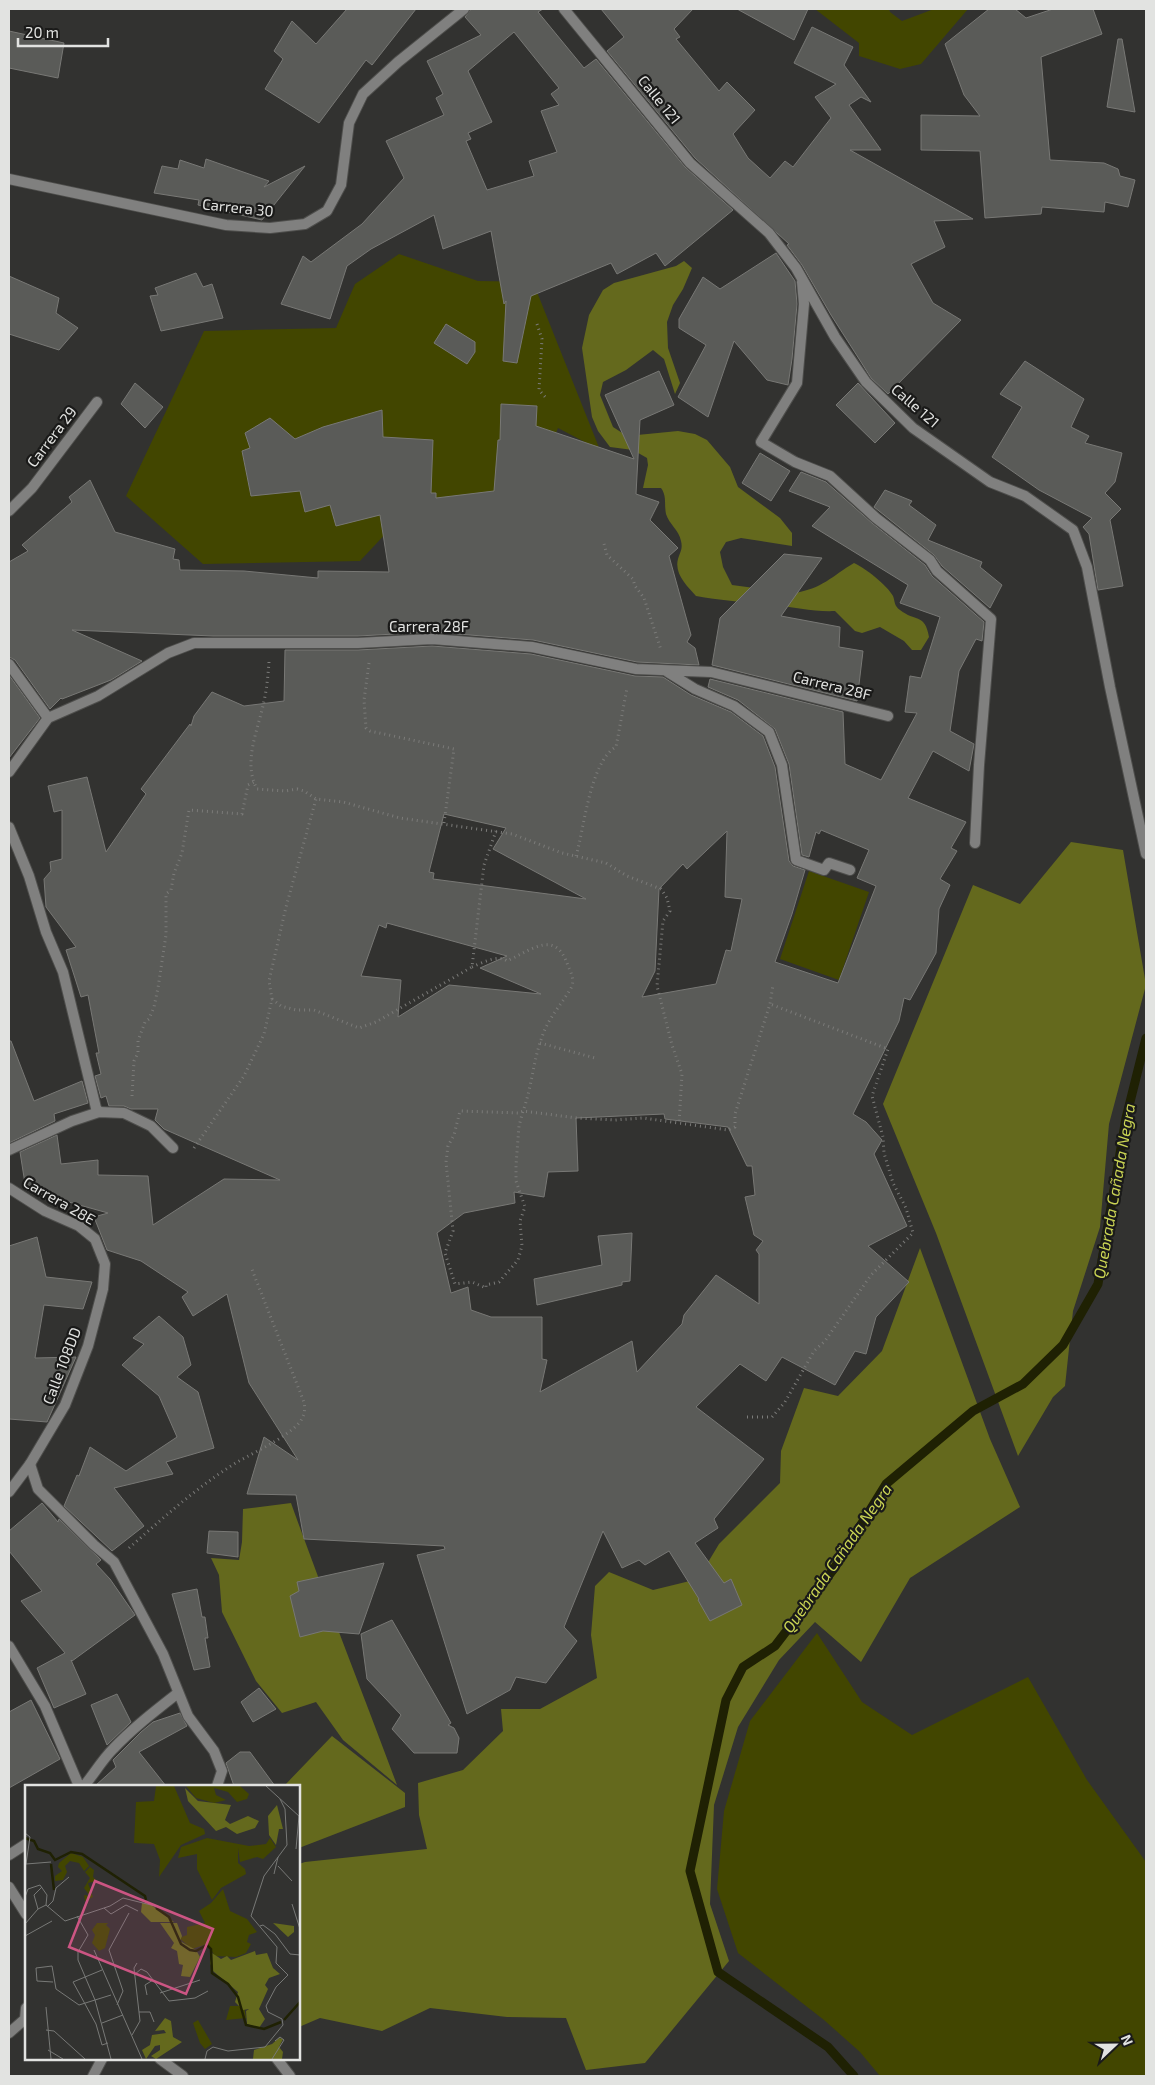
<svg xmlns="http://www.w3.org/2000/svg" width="1155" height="2085" viewBox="0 0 1155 2085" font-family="'Exo 2',sans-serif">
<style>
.green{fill:#424600}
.forest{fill:#64691d}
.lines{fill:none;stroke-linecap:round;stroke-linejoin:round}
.stream{stroke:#1f2103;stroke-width:9}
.building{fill:#5a5b58;stroke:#787875;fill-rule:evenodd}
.pedestrian-casing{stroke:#4e4e4c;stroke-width:12}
.minor-casing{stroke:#4e4e4c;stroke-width:12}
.tertiary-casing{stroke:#4e4e4c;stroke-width:12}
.path{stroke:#7b7b79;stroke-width:3;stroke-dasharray:1 4;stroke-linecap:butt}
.pedestrian{stroke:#80807f;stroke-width:10}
.minor{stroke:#80807f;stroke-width:10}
.tertiary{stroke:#80807f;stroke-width:10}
.labels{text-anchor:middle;stroke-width:4.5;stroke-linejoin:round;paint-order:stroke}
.street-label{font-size:15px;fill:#e2e3e1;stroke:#1a1a19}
.water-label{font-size:16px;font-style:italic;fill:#cbd554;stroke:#1a1a19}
.inset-river{fill:none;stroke:#1f2103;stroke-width:2.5}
.inset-road{fill:none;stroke:#787977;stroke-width:1}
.view{fill:#cc5583;fill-opacity:0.15;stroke:#cc5583;stroke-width:2.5}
.inset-edge{fill:none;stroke:#e2e3e1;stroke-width:2.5}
</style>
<rect width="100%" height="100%" fill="#323230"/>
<path class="green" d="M815,9H889L890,12L902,21L934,9H968L921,64L900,69L859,56V43Z
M399,254L478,281L533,282L600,450L558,428L520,518L390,529L360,561L203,564L126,496L204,331L336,328L355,284Z
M809,871L869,892L839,980L780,959Z
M817,1633L862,1702L912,1735L1028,1677L1087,1780L1146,1862V2076H880L860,2052L824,2020L738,1953L717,1889L724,1811L750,1721Z"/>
<path class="forest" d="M684,261L692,268L683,289L673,305L667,322L668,348L680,383L675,394L664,359L653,350L626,370L603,382L600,395L613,427L627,436L678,431L695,434L707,440L730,467L738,487L780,518L792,533V546L741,538L726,542L720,552L723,567L732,585L794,593C822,589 832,576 854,563C864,567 888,586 893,596C895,601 894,606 900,610C915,622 925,613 929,637L921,650H912L904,641L880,627L862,633L855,631L835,611C814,612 794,607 773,605C747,602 722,601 696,596C687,586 674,574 678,559C680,552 683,549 681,541C679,530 669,524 666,514C664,504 667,496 661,488H643L648,465L647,458L633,450L610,447L598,431L592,417L582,348L589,315L603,290L614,283L676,266Z
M1071,842L1123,850L1146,985L1109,1124L1100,1227L1073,1311L1065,1386L1053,1397L1018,1456L936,1233L883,1104L973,885L1020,904Z
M920,1248L990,1439L1020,1507L910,1578L861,1662L815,1622L779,1660L738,1727L714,1805L710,1904L729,1961L645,2063L586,2070L566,2018L507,2017L430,2008L382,2031L320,2018L299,2027V1864L305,1862L427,1849L419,1815L418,1783L463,1770L503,1731L501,1709H540L597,1678L591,1635L595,1586L609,1572L653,1590L698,1579L719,1544L780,1483L781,1451L804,1388L838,1396L882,1351Z
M291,1503C325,1598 362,1691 397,1785L343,1740L316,1702L282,1713L256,1681L222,1612L219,1575L211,1558L239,1560L242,1542L243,1509Z
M332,1736L405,1793V1807L299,1848V1786H284Z"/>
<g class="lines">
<path class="stream" d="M854,2076L828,2047L718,1972L690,1871L726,1700L743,1667L775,1646L833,1570L886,1484L973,1411L1023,1384L1063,1345L1098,1284L1126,1118L1146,1038"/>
</g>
<path class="building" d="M347,9H416L372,65L366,60L319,123L265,89L283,59L274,51L292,21L316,44Z
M471,9H543L538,12L584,68L596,59L685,167L733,210L665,266L656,253L617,274L611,263L531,296L517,363L503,361L506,301L504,304L491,231L443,249L434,215L371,249L347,266L330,319L281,304L303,256L311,262L362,224L404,178L386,141L444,115L436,98L443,94L427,61L481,35L465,17ZM514,32L559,88L551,94L559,105L541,111L557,152L529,161L534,176L487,190L466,141L471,139L468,133L492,122L468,71Z
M601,9H693L674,29L680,37L676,39L719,91L727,82L755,110L733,134L748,158L770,178L785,161L793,167L831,118L815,97L836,84L794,63L812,27L853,47L844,65L871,102L861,97L849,105L881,150H850L973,219L934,221L945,247L911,264L933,303L961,320L888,394L871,378L861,362L831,315L802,265L787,245L789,244L695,158L607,51L624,37Z
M737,9H808L794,40Z
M989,9H1015L1026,18L1053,9H1093L1102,34L1041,57L1050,160L1104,163L1118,169L1120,176L1135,180L1128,207L1105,202L1104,212L1042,207L1041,214L985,218L980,151L921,150V115L980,116L964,95L945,44Z
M9,31L64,43L58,78L9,68Z
M1118,39H1122L1135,112L1107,107Z
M206,159L269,181L264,187L305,166L262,220L198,205L199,200L154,193L162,166L178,169L180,160L204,168Z
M776,253L795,281L797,304L792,359L788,385L767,380L734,341L708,417L678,397L706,345L679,328V319L703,277L720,289Z
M196,273L203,287L212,284L223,318L161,331L150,296L158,295L155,288Z
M9,276L59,298L56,313L78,328L59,350L9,334Z
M446,324L475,342V352L467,364L434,343Z
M1025,361L1084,399L1071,427L1089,436L1085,443L1122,453L1115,482L1105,493L1121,509L1110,520L1123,586L1098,590L1089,534L1083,527L1092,518L1039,490L992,457L1022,407L1000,394Z
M659,371L674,405L640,420L636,494L659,502L650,520L678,548L669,556L691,635L687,642L695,648L699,665L637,662L533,640L432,632L358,636H213L72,630L142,661L111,680L62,699L61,698L50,709L15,660L9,657V562L28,551L22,545L72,502L69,497L90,480L115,532L175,549L173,559L179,560L180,570L244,571L318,578V571L389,572L380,515L336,526L330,505L305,512L300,491L251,496L242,451L250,448L245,433L270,418L295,439L323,427L382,410L383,437L433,440L431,493H436V498L494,491L498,440H500L501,404L537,406L536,426L634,459L605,395Z
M135,383L163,407L145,428L121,404Z
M858,383L895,423L875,443L836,405Z
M760,453L790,471L771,501L742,483Z
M801,472L826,482L872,523L925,565L932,576L984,622L982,641L976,639L959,671L950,731L974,744L969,771L933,751L908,798L966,822L951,848L957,851L940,879L950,885L939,909L936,953L910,1000L904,998L899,1021L853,1114L866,1122L882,1140L874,1154L907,1226L868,1246L909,1282L876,1317L866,1354L855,1351L835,1385L782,1357L766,1381L740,1364L696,1407L764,1459L714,1519L718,1528L695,1543L724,1583L731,1579L742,1605L710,1621L698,1600L699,1599L669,1551L645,1565L639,1560L622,1568L603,1531L564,1627L577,1641L546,1683L516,1677L510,1690L467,1714L417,1555L445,1549L444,1546L304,1539L296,1495L247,1494L264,1437L298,1460L249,1383L227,1294L193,1316L182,1297L188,1292L141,1261L107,1250L94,1217L108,1213L26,1190L20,1152L57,1135L61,1164L98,1160V1175L148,1176L153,1225L224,1179L280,1180L164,1129L155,1120L158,1109H131L124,1106H109L106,1096L101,1098L95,1076L101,1074L96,1053H99L88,995L81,997L66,950L76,947L46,907L44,879L51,871L50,862L62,859V810L54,812L48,786L87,777L106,852L146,794L141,789L190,724L191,726L194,716L212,692L244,706L284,701L285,650H358L432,646L531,654L635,676L663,677L691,695L731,712L763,736L775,767L789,861L793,866L805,870L792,914L775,962L838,983L876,886L857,878L869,850L821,830L819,834L816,832L809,857L802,855L789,764L775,729L738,700L708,687L710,679L843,712L845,764L881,780L917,713L905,712L910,676L921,678L940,617L900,603L908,585L812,526L830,507L789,491ZM444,814L506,828L493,849L586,899L433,879L434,873L429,872ZM727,831L725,897L742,899L731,951L726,950L716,984L642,997L655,971L659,889L683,864L687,869ZM387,923L507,956L480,968L541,994L449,985L398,1017L401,980L361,976L379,925L386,928ZM664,1114L665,1119L728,1127L747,1166H752L755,1195L745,1197L754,1235L763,1241L756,1250L759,1254V1304L716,1275L684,1315L682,1324L637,1372L632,1341L540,1392L547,1360L542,1359V1317H491L471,1310L468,1287L451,1293L437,1233L464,1213L515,1203L514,1192L544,1197L548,1172L578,1171L576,1118Z
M885,490L912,501L909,505L936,525L928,540L982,562L980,567L1002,585L990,608L942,566L934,555L874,507Z
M784,554L822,558L781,616L840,627L839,647L863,651L857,701L712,665L720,618Z
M9,675L40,718L9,758Z
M9,1041H11L34,1101L82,1081L88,1103L54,1114L55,1121L9,1143Z
M632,1233L630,1281L622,1282V1285L537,1305L534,1279L602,1265L598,1236Z
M37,1237L46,1277L92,1282L83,1309L44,1305L35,1358L76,1357L47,1422L9,1419V1246Z
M159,1316L183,1337L191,1365L177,1377L198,1392L214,1448L166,1462L173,1474L114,1488L144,1526L112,1551L64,1506L77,1475L79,1476L90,1447L126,1471L177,1437L159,1396L122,1365L144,1344L133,1338Z
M42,1503L58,1522L59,1519L101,1560L96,1564L110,1579L135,1615L72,1661L71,1660L86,1694L54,1708L37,1668L65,1653L21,1601L42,1591L9,1551V1531Z
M209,1531L238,1532V1557L207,1553Z
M384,1563L359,1634L323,1631L300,1637L290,1596L299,1591L297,1582Z
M197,1589L202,1617H205L208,1638H205L210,1667L194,1670L172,1594Z
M392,1620L451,1723L448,1725L454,1728L459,1738L457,1753H414L392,1729L401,1715L367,1679L361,1634Z
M259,1688L276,1709L253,1722L241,1702Z
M117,1694L131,1722L107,1745L91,1705Z
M31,1700L60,1759L9,1788V1712Z
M180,1713L187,1726L139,1752L166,1786H95L116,1767L113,1760L141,1732L153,1722Z
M240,1752H250L275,1786H234L226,1763Z"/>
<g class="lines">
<g class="pedestrian-casing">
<path id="pedestrian" d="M9,827L29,876L46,932L63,972L96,1108L99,1112
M30,1464L38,1489L94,1545L114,1562L163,1654L188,1716L214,1751L222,1771L217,1786
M9,1646L45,1706L79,1786
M84,1786C94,1774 102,1760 113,1749C133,1728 155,1711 178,1693
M9,1855L26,1844
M9,2033L25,2019L26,2008
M277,2059L290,2076"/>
</g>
<g class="minor-casing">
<path id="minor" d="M564,9L690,163L769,233L796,268L835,337L866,382L913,428L990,482L1025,496L1073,530L1087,567L1110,687L1146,854
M802,282L804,304L797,383L761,442L795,462L830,476L876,518L930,560L937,571L991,619L979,765L975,843
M9,511L32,488L97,402
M9,664L48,718
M666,671L695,689L734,706L769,732L782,765L796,860L824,870L829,863L850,870
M9,772L48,718L98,696L168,653L194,643H358L432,639L532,647L636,669L711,672L888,716
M9,1150L72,1121L99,1112L124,1113L151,1126L173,1148
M9,1188L45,1211L79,1226L95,1239L105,1264L103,1289L88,1346L65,1405L30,1464L9,1492
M9,1887L26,1914
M160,2059L183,2076
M93,2076L102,2059"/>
</g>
<g class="tertiary-casing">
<path id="tertiary" d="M9,179L226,225L270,228L305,224L327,211L341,185L349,123L363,94L398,62L464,9"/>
</g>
<path class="path" d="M537,324L542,339L539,390L547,399
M604,544L607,555L633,579L635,586L644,598L661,650
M269,662C268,675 267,688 264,701C259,728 242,762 257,789L285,791L297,789L304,791L316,799L343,802L400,818L512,834L562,853L606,863L627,876L661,889L667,898L670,911L663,921L657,986L672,1045L682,1074L679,1123
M369,663L364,700L366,728L370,731L454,749L444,823
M576,856C584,830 590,761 616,747L627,688
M472,967C482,963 498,954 507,961C533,949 556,929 568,966C571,972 575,981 571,988C562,1004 548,1018 542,1037C533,1061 532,1087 523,1111L519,1113L460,1111L454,1135L448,1146L446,1162L453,1231L445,1253L455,1284L472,1282L486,1288V1285L499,1282L518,1260L522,1246L520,1221L525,1207L516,1181V1165L519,1126L523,1111L577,1118L615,1120L643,1118L728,1130L735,1127V1114L770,1004L773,985
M272,999L281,1006L296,1010H314L359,1028L376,1022L472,967L484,865L496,831
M540,1043L595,1058
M132,1096L134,1061L138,1053V1041L145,1022L149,1019L154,1007L158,988L166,935V894L171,890L174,873L182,853L189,810L242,814L248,785L254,782
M194,1148L244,1076L264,1034L272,999L269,981L286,907L316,799
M747,1417H772L785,1402L814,1351L825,1341L871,1275L913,1233L906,1208L893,1183L884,1153L883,1137L872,1096L888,1049L770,1004
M129,1548C163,1518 196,1488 234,1464C254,1452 276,1443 294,1428C303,1420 306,1413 304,1402L251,1267"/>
<use href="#pedestrian" class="pedestrian"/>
<use href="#minor" class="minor"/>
<use href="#tertiary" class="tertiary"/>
</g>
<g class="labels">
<g class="street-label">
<text transform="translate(659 100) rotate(51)" y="5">Calle 121</text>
<text transform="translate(238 208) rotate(6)" y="5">Carrera 30</text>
<text transform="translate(915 406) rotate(41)" y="5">Calle 121</text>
<text transform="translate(52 437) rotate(-53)" y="5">Carrera 29</text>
<text x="429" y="632">Carrera 28F</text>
<text transform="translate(832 686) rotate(14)" y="5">Carrera 28F</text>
<text transform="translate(59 1201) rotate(30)" y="5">Carrera 28E</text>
<text transform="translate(62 1366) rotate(-69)" y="5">Calle 108DD</text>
</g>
<g class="water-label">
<text transform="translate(1114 1191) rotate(-80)" y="6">Quebrada Cañada Negra</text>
<text transform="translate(837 1558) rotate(-55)" y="6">Quebrada Cañada Negra</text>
</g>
</g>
<g transform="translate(25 1785)">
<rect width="275" height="275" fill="#323230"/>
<path d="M131,1H149L165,38L179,44L180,49L156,60L134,92L135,75L129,59L109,58L111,17L129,16ZM161,1H215L224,9L222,14L212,17L203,7L189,3L191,10L201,15L189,18L171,13ZM182,53L224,61L241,59L245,53L251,62L238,74L232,72L215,77L213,63V78L220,84L221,89L196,103L187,115L172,84V69L153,73L156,62ZM46,68L58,72L64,81L59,86L54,78L45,76L40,81L42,87L38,95L30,96V91L37,86L33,82L34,78ZM65,82L69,85L68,92L72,96L63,98L68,112L60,116L59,110L65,111L59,103L65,93L60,87ZM198,104L205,126L222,134L232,147L224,150L222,157L226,159L221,168L211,172L190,171L182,159L167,164L154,153L162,150V142L180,138L174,126L186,118ZM72,138H83L81,140L85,144L80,163L74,166L67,158L70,150L67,145ZM205,221H219L221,233L201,235ZM173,235L187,259L180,264L175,258L168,238Z" fill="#424600"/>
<path d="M160,3L173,16L206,20L200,35L205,39L223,31L234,36L230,43L212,49L201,42L191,46L163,16ZM252,20L258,44H254L251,60L244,50L243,31ZM117,118L125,119L149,137H126L116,127ZM135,138H152L157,151L155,156L171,165L175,172L165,192L156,191L158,180L154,179L152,166L146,163L149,158ZM248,138L269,141V147L263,152ZM230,166L231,170L242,168L248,183L255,189L244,193L240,200L243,204L234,224L240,234L234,243L222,239L221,226L224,224L218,225L210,217L213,207L188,186L185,178L187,168L196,174L202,171L206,175ZM140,233L146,236L148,252L157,257L131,274L126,271L135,265V260L130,261L121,274L117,265L125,260L127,250L141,248L139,245L130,246ZM254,253L258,254L254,262L258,267L257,274H228L229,265L247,259Z" fill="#64691d"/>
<path class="inset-river" d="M0,53L9,56L13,64L25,68L30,75L46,67L57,69L120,111L121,115M26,79L29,105M131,123L144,132L156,159L165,165L171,166L182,160L186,164L187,188L203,199L213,212L221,240L239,244L256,237M259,235L275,217"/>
<path class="inset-road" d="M241,1L275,32M0,48L5,52L1,79L26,77M271,64L274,31M253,81L267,96M249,89L253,72M0,112L3,104L15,100L22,110L21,120M267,119L275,144M21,120L40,136L85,121L98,113L134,122M22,122L28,116L31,103L44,92M79,123L86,129L101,120L113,126M13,124L9,110L17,102M52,131L63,150L53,167V175L70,215L86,274M0,139L13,124L21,120M235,141L238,140L250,149L265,169L275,170M0,151L27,136M69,165L117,274M77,185L48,197L71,239L77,260L83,258M109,190L116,184L122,187L144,216L170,213L183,206M28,197L12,196L11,183L27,181L31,204L54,220L86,210M135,208L175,195M122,210L120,200L128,195M92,220L98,206L84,165L104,128M21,222L26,274M114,227H125L129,237M77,238L98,230M21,245L29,246L60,274M107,250L115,236L109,183L112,178M23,265L38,274M180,274L182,266L188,262L203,266L240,262L258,240L257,234L243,227L241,221L251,202L263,190L251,178L252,162L226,131L239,91L262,60L260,24L255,14M247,274L259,255L255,252L250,256"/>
<path class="view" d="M70,96L188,144L161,209L44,162Z"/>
<rect width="275" height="275" class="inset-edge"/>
</g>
<rect width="1155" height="2085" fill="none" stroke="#e2e3e1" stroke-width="20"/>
<g transform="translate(1115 2045) rotate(68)" stroke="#1a1a19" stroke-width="4" paint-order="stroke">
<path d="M0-4L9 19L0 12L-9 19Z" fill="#e2e3e1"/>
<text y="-8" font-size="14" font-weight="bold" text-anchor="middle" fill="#e2e3e1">N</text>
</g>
<path d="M18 38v8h90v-8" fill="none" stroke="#e2e3e1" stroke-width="2.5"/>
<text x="25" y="38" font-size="15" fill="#e2e3e1" stroke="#1a1a19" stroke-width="4" paint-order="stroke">20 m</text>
</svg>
